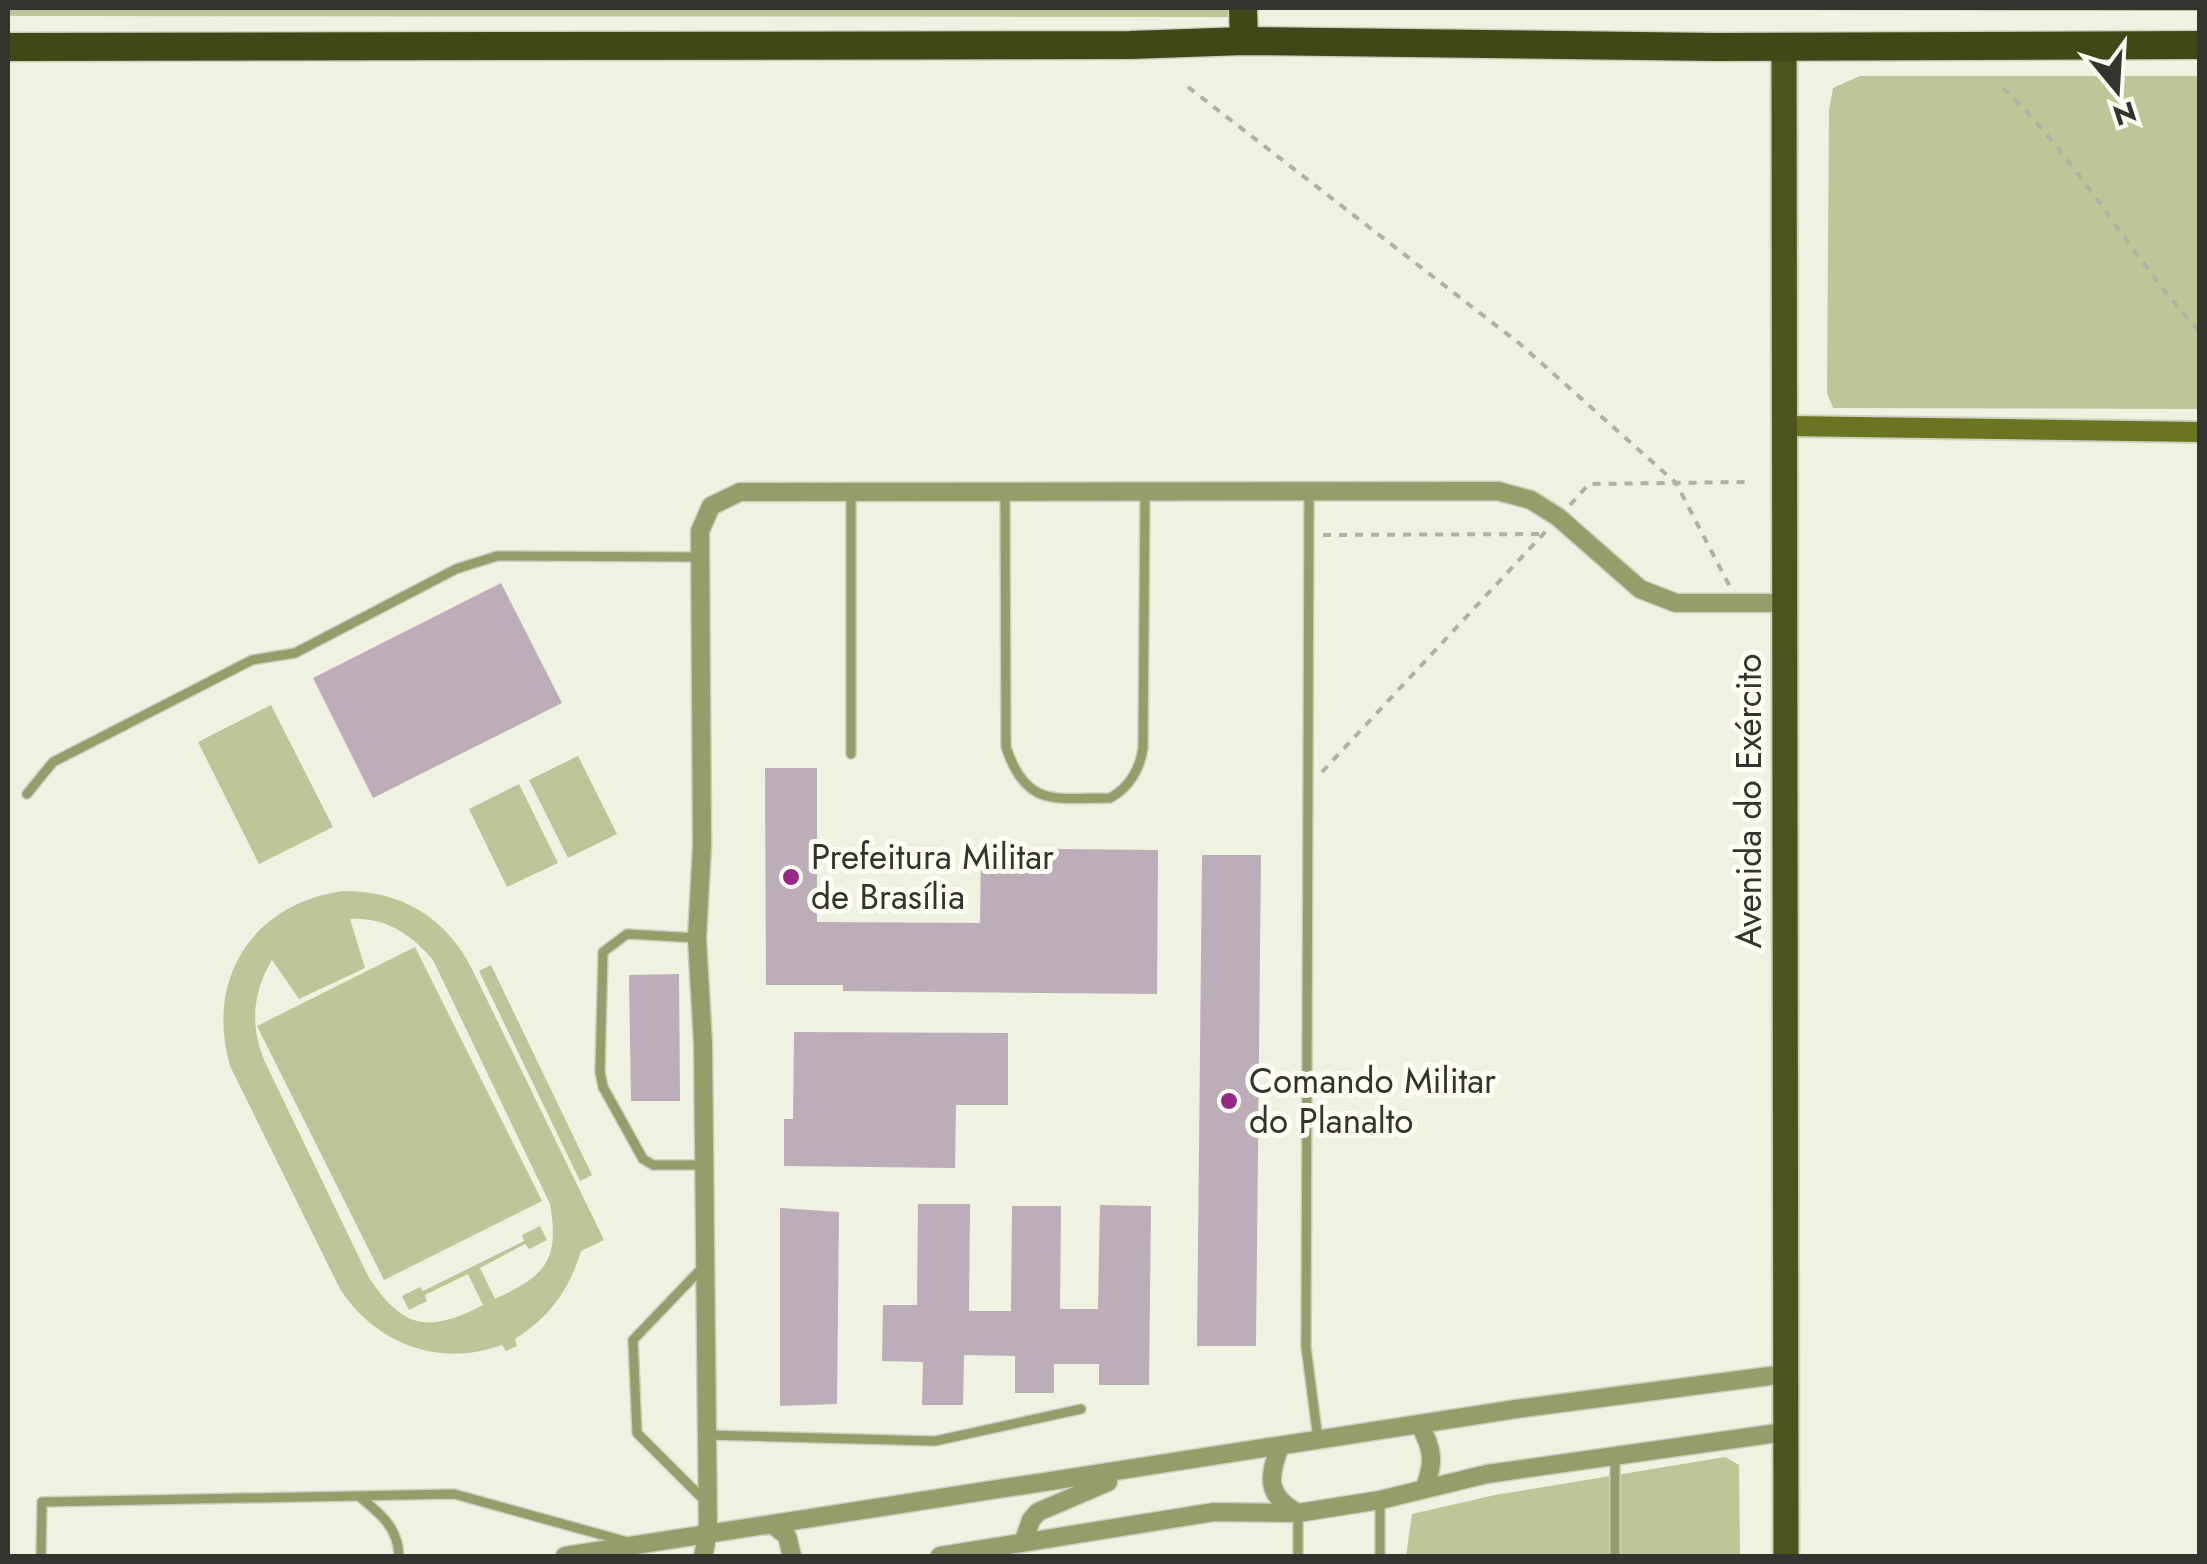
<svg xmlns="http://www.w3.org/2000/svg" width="2207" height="1564" viewBox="0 0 2207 1564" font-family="Jost,sans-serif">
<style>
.green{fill:#bec598;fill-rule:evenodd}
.building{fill:#bcadb9}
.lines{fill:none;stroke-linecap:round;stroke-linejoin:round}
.service-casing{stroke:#cdd0c0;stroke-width:12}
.minor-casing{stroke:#cdd0c0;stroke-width:21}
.secondary-casing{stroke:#cdd0c0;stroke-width:24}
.primary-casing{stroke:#cdd0c0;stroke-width:29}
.trunk-casing{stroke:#cdd0c0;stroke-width:31}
.path{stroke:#afb1a3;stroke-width:4;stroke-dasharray:8 8;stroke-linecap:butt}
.service{stroke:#959d6b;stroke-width:9}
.minor{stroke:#959d6b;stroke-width:18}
.secondary{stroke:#6a7421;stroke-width:20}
.primary{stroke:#4d541b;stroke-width:25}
.trunk{stroke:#414716;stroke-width:28}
.poi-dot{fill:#962888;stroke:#fdfff4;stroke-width:4}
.labels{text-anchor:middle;stroke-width:10;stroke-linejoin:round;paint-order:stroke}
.street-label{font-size:35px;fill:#32342d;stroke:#fdfff4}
.poi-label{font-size:35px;fill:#32342d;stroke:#fdfff4;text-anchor:start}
</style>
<rect width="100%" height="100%" fill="#eff2e0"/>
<path class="green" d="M8,8H1240L1241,17L8,16Z
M1265,8H2199L2200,11L1265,9Z
M1860,76H2199V409L1833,408L1827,393L1829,110L1833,88Z
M271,705L333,827L259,864L198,742Z
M578,756L617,834L568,858L529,780Z
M519,784L558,863L507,887L469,809Z
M344,891C403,891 447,918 473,971L604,1240L581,1251C569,1290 550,1317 515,1339L517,1346L506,1351L502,1345C439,1368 376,1344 340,1289L230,1066C205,978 253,903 344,891ZM350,919C385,917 411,934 433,960L550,1204C560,1261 545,1276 495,1299L480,1268L525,1244L529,1249L547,1240L540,1226L522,1235L524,1241L423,1291L420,1287L402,1296L409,1310L427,1301L425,1295L468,1274L483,1305C429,1333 403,1330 368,1276L265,1062C250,1027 252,993 272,960L299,999L365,968Z
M415,947L542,1201L384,1280L257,1026Z
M491,965L592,1175L580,1181L479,971Z
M1725,1457L1739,1465L1740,1556H1406L1412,1514L1495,1495Z"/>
<path class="building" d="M501,583L562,703L373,798L313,678Z
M765,768H817V922L980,923L981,848L1158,850L1157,994L843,991V985H766Z
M1202,855H1261L1256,1346H1197Z
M679,974L680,1101H631L629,975Z
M794,1032L1008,1033V1105H956L955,1168L784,1166V1119H793Z
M918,1204H970L969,1311H1011L1012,1206H1061L1060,1309H1098L1100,1205L1151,1206L1149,1385H1099V1364H1054V1393H1015V1356L964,1355L963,1405H922L923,1362L882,1361L883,1305H917Z
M780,1208L839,1212L837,1404L780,1406Z"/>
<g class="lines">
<g class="service-casing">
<path id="service" d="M1309,492L1306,1347L1318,1439
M1005,493L1006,747C1026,808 1055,798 1110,798C1129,788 1140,769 1143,748L1145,493
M851,754V493
M27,794L53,762L252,660L295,653L456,569L497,556L699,557
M697,938L627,934L603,952L600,1072L603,1087L643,1159L653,1165H704
M703,1267L633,1340L637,1433L704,1500
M707,1435L935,1441L1081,1409
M360,1497C381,1514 398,1528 399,1556
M1380,1500V1556
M1298,1514V1556
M41,1556L42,1502L454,1494L628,1542
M1615,1556V1456"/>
</g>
<g class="minor-casing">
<path id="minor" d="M1419,1424C1433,1448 1435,1463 1424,1489
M1280,1446C1269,1476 1265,1494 1296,1512
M772,1524L787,1536L792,1556
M1023,1543L1031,1520L1038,1512L1108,1482
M565,1556L1516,1409L1785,1374
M703,1556L708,1534L703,1044L697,938L702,846L700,531L711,506L740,492L1498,491L1531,500L1558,517L1640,589L1676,603H1784
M940,1556L1214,1512L1298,1513L1380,1500L1487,1474L1784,1432"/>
</g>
<g class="secondary-casing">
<path id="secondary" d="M1786,426L2200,432"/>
</g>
<g class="primary-casing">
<path id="primary" d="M1784,46L1786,1556"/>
</g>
<g class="trunk-casing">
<path id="trunk" d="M1243,8L1244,41
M8,47L1130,45L1244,41L1716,47L2200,45"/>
</g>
<path class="path" d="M1188,87L1520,344L1676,483L1730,587
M2003,88C2079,160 2129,255 2200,332
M1570,505L1589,484L1751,482
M1323,535L1543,534
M1322,772L1547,530"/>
<use href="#service" class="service"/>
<use href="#minor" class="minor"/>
<use href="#secondary" class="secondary"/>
<use href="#primary" class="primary"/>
<use href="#trunk" class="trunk"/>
</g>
<g class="poi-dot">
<circle cx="791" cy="877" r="10"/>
<circle cx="1229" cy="1101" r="10"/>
</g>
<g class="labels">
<g class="street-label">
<text transform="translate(1749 801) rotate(-90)" y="12">Avenida do Exército</text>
</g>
<g class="poi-label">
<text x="811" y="869">Prefeitura Militar<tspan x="811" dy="40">de Brasília</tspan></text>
<text x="1249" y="1093">Comando Militar<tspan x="1249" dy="40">do Planalto</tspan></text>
</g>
</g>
<rect width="2207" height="1564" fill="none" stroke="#32342d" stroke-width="20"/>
<g transform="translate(2117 90) rotate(162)" stroke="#fdfff4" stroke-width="8" paint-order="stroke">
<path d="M0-8L18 38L0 25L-18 38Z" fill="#32342d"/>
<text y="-15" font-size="28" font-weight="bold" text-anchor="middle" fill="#32342d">N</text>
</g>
</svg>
